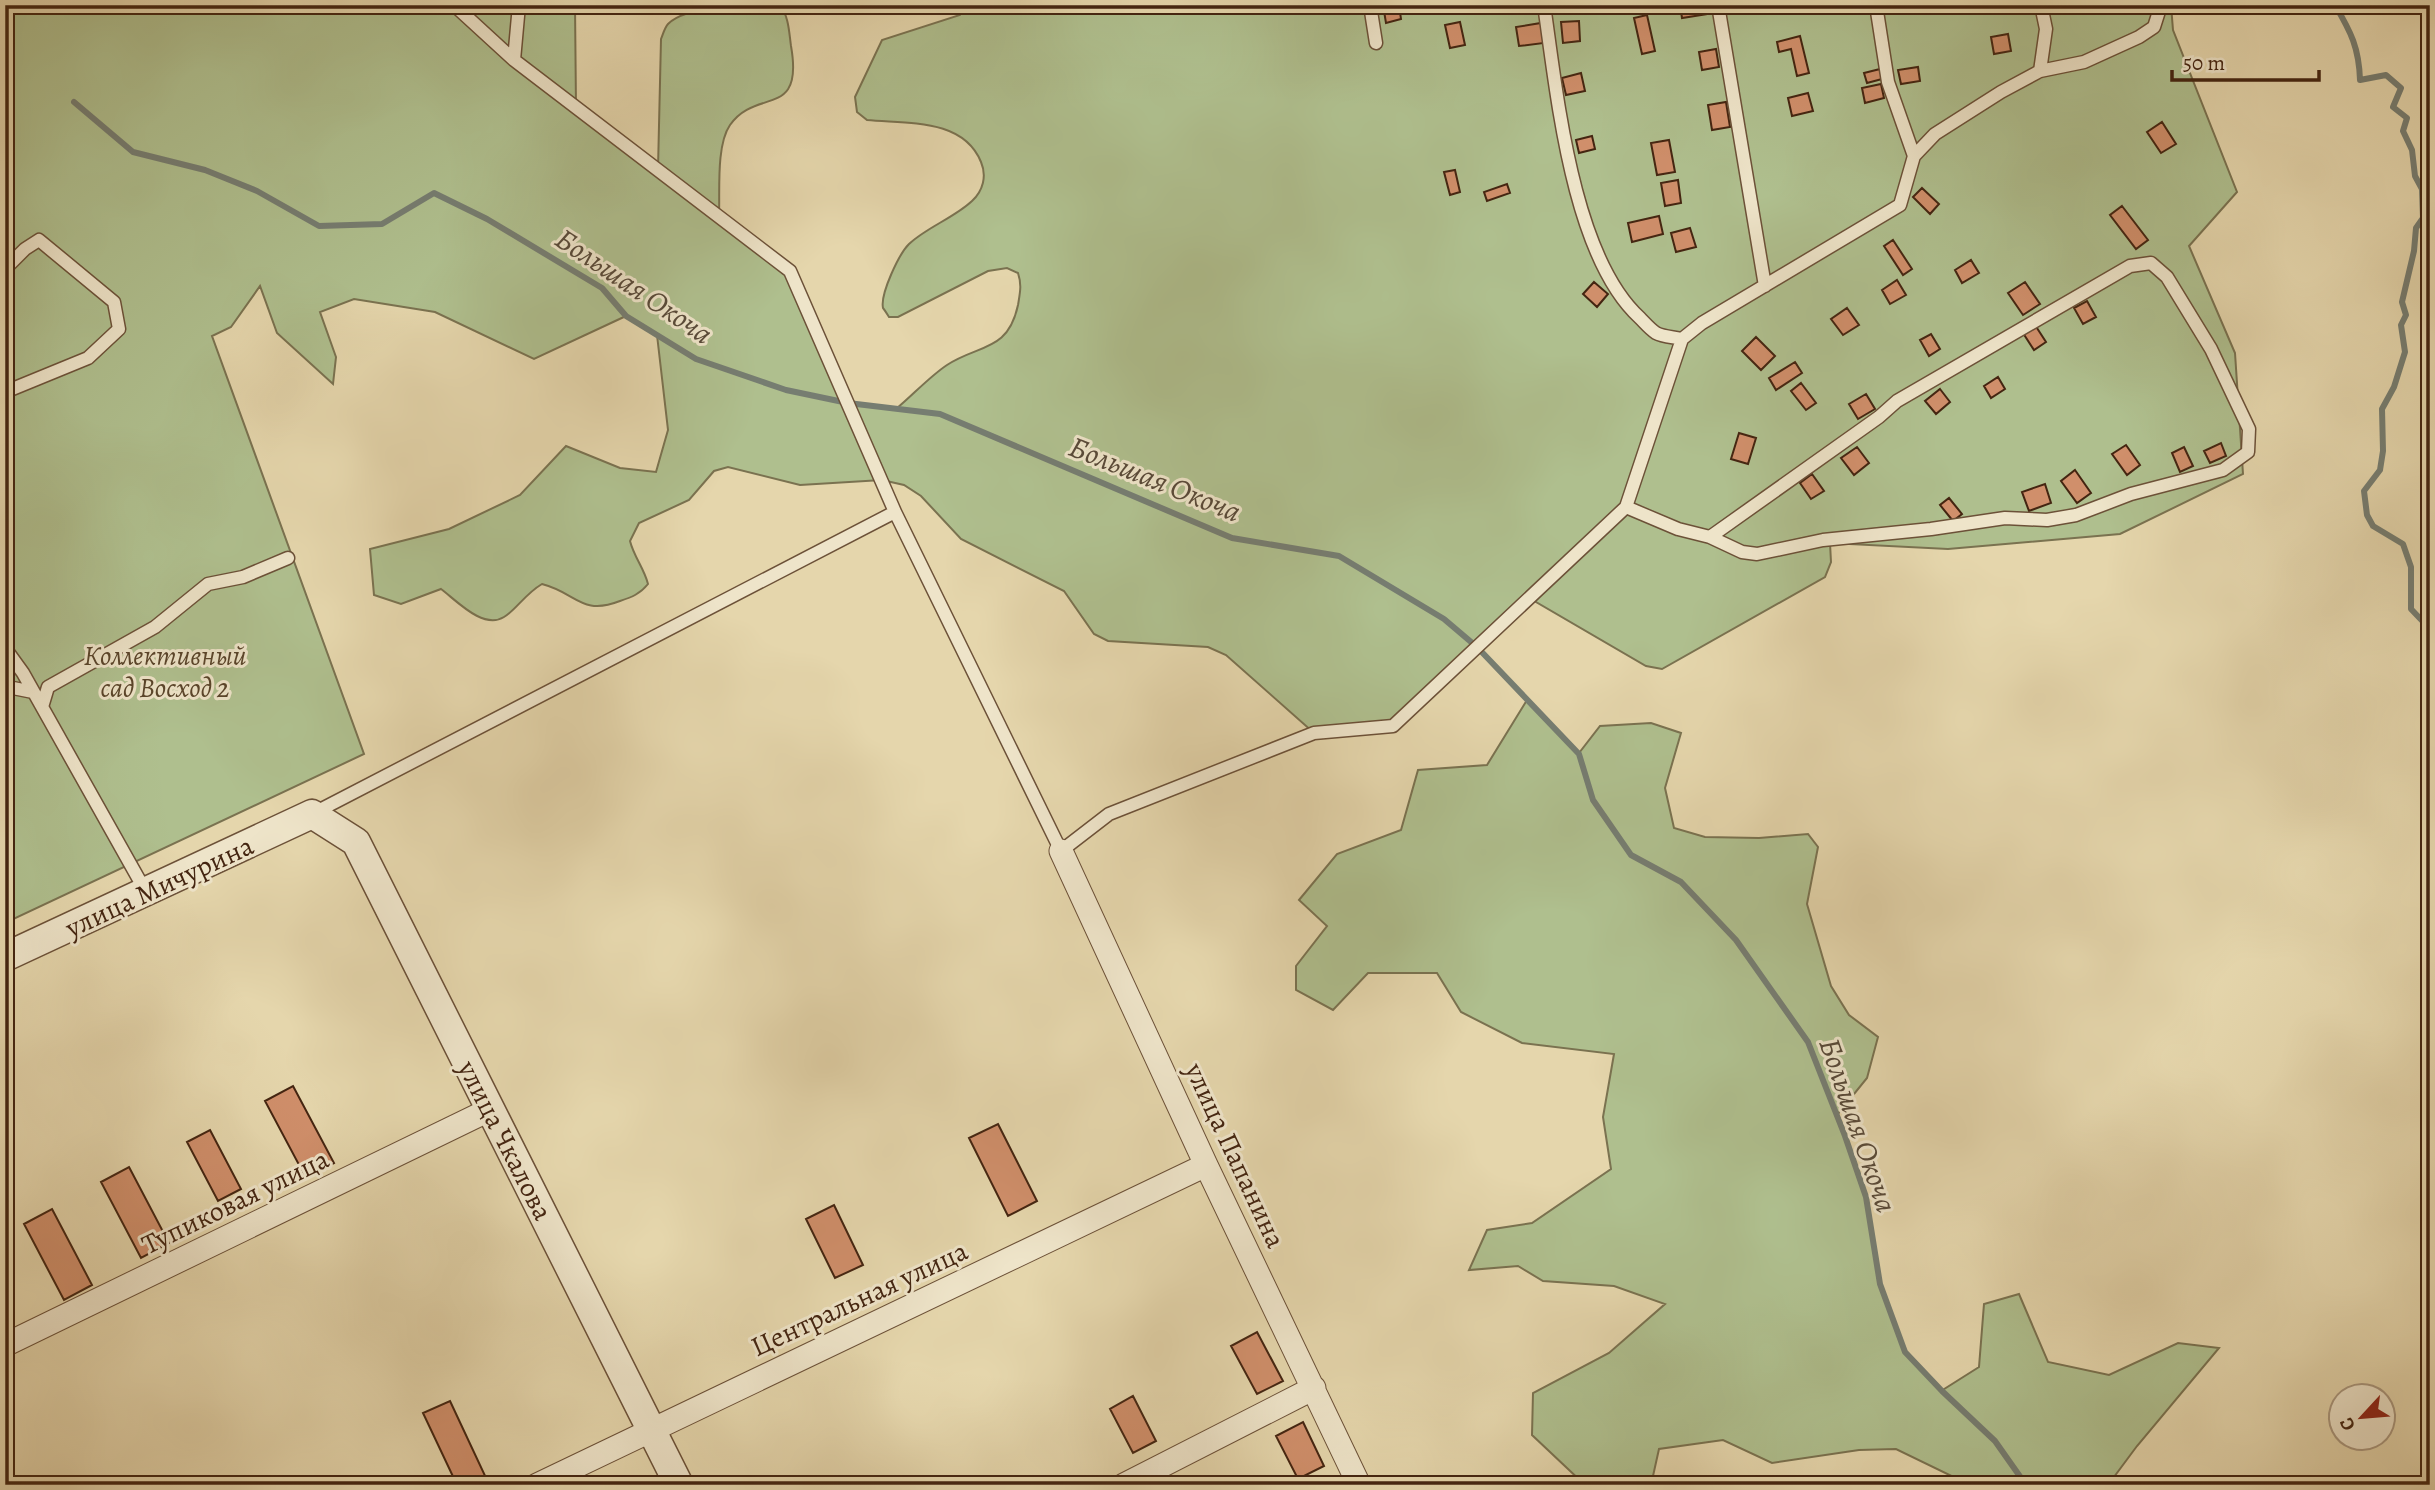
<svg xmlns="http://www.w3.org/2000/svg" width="2435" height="1490" viewBox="0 0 2435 1490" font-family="Alegreya,serif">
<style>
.green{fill:#afbf8e;stroke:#7a7250;stroke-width:2}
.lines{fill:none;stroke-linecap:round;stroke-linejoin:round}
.stream{stroke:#767d71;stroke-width:6}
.building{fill:#d08f6b;stroke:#442511;stroke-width:2}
.service-casing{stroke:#6c5138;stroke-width:15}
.minor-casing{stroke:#6c5138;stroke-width:25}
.tertiary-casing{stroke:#6c5138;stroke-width:31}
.service{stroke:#eee4c9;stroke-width:12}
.minor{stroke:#eee4c9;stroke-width:23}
.tertiary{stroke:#eee4c9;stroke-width:28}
.labels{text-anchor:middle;stroke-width:6;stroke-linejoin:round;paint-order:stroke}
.park-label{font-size:28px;font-style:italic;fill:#59442a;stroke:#eee4c9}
.street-label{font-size:28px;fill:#442511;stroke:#eee4c9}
.water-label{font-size:30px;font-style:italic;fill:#594a39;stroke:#eee4c9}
</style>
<rect width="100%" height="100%" fill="#e5d6ac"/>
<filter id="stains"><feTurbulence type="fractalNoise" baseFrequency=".00286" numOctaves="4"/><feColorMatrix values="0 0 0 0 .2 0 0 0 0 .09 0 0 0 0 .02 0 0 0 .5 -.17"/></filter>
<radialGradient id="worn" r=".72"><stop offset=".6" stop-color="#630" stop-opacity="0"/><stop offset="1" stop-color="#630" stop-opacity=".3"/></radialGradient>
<path class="green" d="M5,5H575L576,107L658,169L661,39C663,34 665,27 668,24C688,4 753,5 780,5C789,17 789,32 791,46C804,120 756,87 730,125C716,145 720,192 719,216L790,271L848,403L896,409C913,395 929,377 947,365C979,344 1008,352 1018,305C1020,293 1022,285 1018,273L1007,268L988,271L898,317H889C889,317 884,309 883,308C880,294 899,254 909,244C927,227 954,218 972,201C983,191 987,176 981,162C963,118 907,124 867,120L857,112L855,97L882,40L960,15L968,5H2171L2173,30L2237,192L2189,246L2235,353L2243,474L2120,534L1948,549L1830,543L1831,562L1825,577L1662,669L1646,666L1529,598L1393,726L1314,733L1226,655L1208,647L1108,641L1094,634L1064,591L961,539L921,496L904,485L882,480L800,485L728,467L714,471L689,500L639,523L630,541C634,557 644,568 648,584C640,594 632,597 620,601C581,616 577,593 542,584C525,594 516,610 504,617C483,630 456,600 441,589L401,604L374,595L370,549L449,529L520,495L566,446L620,468L656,472L668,430L657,335L626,316L534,359L435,312L354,299L320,312L336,357L333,384L277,333L260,286L231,327L212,336L364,754L5,923Z
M1527,700L1579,753L1600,726L1651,723L1681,733L1665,788L1674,828L1705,837L1759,838L1808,834L1818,847L1807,904L1831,986L1849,1015L1878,1037L1867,1078L1837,1115L1866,1197L1880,1284L1905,1352L1941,1391L1979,1367L1984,1304L2019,1294L2048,1362L2109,1375L2178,1343L2219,1348L2137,1446L2108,1485H1970L1896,1449L1859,1450L1772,1463L1723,1440L1659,1449L1651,1485H1585L1532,1435L1533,1393L1609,1353L1665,1304L1614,1286L1543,1281L1518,1266L1469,1270L1487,1230L1532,1223L1611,1169L1603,1117L1614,1054L1522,1043L1461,1012L1437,973H1368L1333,1010L1296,990V966L1327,926L1299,900L1337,854L1401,830L1418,770L1487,765Z"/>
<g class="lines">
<path class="stream" d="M2335,5C2351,32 2359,48 2360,80L2386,75L2401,88L2393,107L2407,118L2403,131L2412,150L2415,176L2422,189L2423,218L2416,228L2414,251L2402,302L2406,315L2401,325L2405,352L2394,387L2382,409L2383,451L2380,470L2364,491L2367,515L2373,526L2403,544L2411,567V609L2430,629
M74,102L133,152L205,170L257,191L319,226L382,224L434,193L487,219L602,288L626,316L696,359L786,390L848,403L940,414L1232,538L1339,556L1444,619L1477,647L1579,754L1593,800L1631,855L1681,882L1736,940L1808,1042L1845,1136L1866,1197L1880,1284L1905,1352L1942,1391L1995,1441L2026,1485"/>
</g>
<path class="building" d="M1383,5H1399L1401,19L1386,23Z
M1680,5H1706L1708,14L1682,18Z
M1647,15L1655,51L1642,54L1634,18Z
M1579,21L1580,41L1563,43L1561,22Z
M1460,22L1465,45L1450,48L1445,25Z
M1541,23L1544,43L1519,46L1516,27Z
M2008,34L2011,51L1994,54L1991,37Z
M1800,36L1809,73L1797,76L1791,49L1779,52L1777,42Z
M1716,49L1719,67L1702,70L1699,52Z
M1918,67L1920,81L1901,84L1898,70Z
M1880,69L1882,79L1867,83L1864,73Z
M1581,73L1585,91L1566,95L1562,78Z
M1881,84L1884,98L1865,103L1862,88Z
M1808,93L1813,111L1792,116L1788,98Z
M1726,102L1730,127L1712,130L1708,105Z
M2162,122L2176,144L2161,153L2147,132Z
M1592,136L1595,149L1579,153L1576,140Z
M1669,140L1675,172L1657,175L1651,143Z
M1455,170L1460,192L1450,195L1444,172Z
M1678,180L1681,203L1665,206L1661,183Z
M1507,184L1510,193L1487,201L1484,192Z
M1922,188L1939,204L1930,214L1913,197Z
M2122,206L2148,240L2136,249L2110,215Z
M1659,216L1663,234L1632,242L1628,223Z
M1690,228L1696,247L1676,252L1671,233Z
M1893,240L1912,269L1903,275L1884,246Z
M1971,260L1979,273L1962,283L1955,270Z
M1897,280L1906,295L1890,304L1882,290Z
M1594,282L1608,294L1597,307L1583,294Z
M2025,282L2040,304L2023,315L2008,293Z
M2087,301L2096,317L2083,324L2074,308Z
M1847,308L1859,325L1843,335L1831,319Z
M2035,325L2046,342L2034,350L2023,333Z
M1931,334L1940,349L1929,356L1920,340Z
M1756,337L1775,356L1761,370L1742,351Z
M1795,362L1802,373L1776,390L1769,378Z
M1998,377L2005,389L1991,398L1984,386Z
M1801,383L1816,403L1806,410L1791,391Z
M1940,389L1950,402L1936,414L1925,401Z
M1866,394L1875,409L1858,419L1849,404Z
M1739,433L1756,438L1748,464L1731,459Z
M2221,443L2226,456L2210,463L2204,451Z
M2126,445L2140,465L2127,475L2112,454Z
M1857,447L1869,463L1854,475L1841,458Z
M2184,447L2193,466L2180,472L2172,453Z
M2075,470L2091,493L2077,503L2061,481Z
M1812,474L1824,491L1811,499L1800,483Z
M2045,484L2051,503L2029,511L2022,492Z
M1949,498L1962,514L1953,521L1940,505Z
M293,1086L334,1163L306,1178L265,1101Z
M998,1124L1037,1201L1008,1216L969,1138Z
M210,1130L241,1189L218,1201L187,1142Z
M129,1167L169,1243L141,1258L101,1182Z
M834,1205L863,1265L835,1278L806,1219Z
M52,1209L92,1285L64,1300L24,1224Z
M1257,1332L1283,1381L1257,1394L1231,1346Z
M1133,1396L1156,1441L1133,1453L1110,1409Z
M450,1401L487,1480L477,1485H457L423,1413Z
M1303,1422L1324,1466L1298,1479L1276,1436Z"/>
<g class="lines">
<g class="service-casing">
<path id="service" d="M454,5L514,60L790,271L895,512
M1370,5L1376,43
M1544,5C1557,94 1572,256 1640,318C1645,323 1650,329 1656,333C1663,337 1674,337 1682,339
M1718,5L1765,286
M514,60L519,5
M2040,71L2046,29L2041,5
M1914,156L1935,134L2001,92L2040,71L2084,62L2139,37L2154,27L2161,5
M5,269L25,249L39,240L114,302L119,329L88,358L5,392
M1626,507L1678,529L1710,537L1879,417L1897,401L2130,266L2151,263L2167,277L2211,349L2249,429L2248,452L2223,470L2131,494L2076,515L2047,520L2005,518L1931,529L1823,540L1757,554L1742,552L1710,537
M5,648L23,673L146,892
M5,692L13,688L33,692
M42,707L48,687L155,627L208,584L243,577L288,558
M314,813L895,512L1061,851L1109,814L1314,733L1393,726L1626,507L1682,339L1702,323L1900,205L1914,156L1888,82L1876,5"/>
</g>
<g class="minor-casing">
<path id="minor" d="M1061,851L1206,1165L1359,1485
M5,1345L491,1109
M537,1485L1206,1165
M1124,1485L1314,1388"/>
</g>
<g class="tertiary-casing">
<path id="tertiary" d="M5,957L312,814L356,842L679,1485"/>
</g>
<use href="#service" class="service"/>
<use href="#minor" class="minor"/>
<use href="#tertiary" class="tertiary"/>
</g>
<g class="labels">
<g class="park-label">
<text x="165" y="665">Коллективный<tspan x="165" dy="32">сад Восход 2</tspan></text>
</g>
<g class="street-label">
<text transform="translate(159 886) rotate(-25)" y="10">улица Мичурина</text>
<text transform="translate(506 1140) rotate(63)" y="10">улица Чкалова</text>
<text transform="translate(1236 1155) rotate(65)" y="10">улица Папанина</text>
<text transform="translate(235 1201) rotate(-26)" y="10">Тупиковая улица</text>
<text transform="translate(859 1298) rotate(-25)" y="10">Центральная улица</text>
</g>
<g class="water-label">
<text transform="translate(634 286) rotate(34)" y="10">Большая Окоча</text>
<text transform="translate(1155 479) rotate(22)" y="10">Большая Окоча</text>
<text transform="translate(1858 1125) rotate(71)" y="10">Большая Окоча</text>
</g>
</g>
<rect width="2435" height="1490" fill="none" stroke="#e5d6ac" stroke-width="28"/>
<rect x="7" y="7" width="2421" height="1476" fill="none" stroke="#442511" stroke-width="3.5"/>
<rect x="14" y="14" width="2407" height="1462" fill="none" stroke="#442511" stroke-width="2"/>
<g transform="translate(2362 1417) rotate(244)"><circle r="33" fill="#eee4c9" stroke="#aa987f" stroke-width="2"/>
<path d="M0-5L12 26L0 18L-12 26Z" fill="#8f2418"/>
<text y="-10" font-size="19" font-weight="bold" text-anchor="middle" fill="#442511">С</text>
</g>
<path d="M2172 70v10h147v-10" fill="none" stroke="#442511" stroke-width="3.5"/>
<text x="2183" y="70" font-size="21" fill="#442511" stroke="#eee4c9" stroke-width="5" paint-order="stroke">50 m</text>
<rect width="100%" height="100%" filter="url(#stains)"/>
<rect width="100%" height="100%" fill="url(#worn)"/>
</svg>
